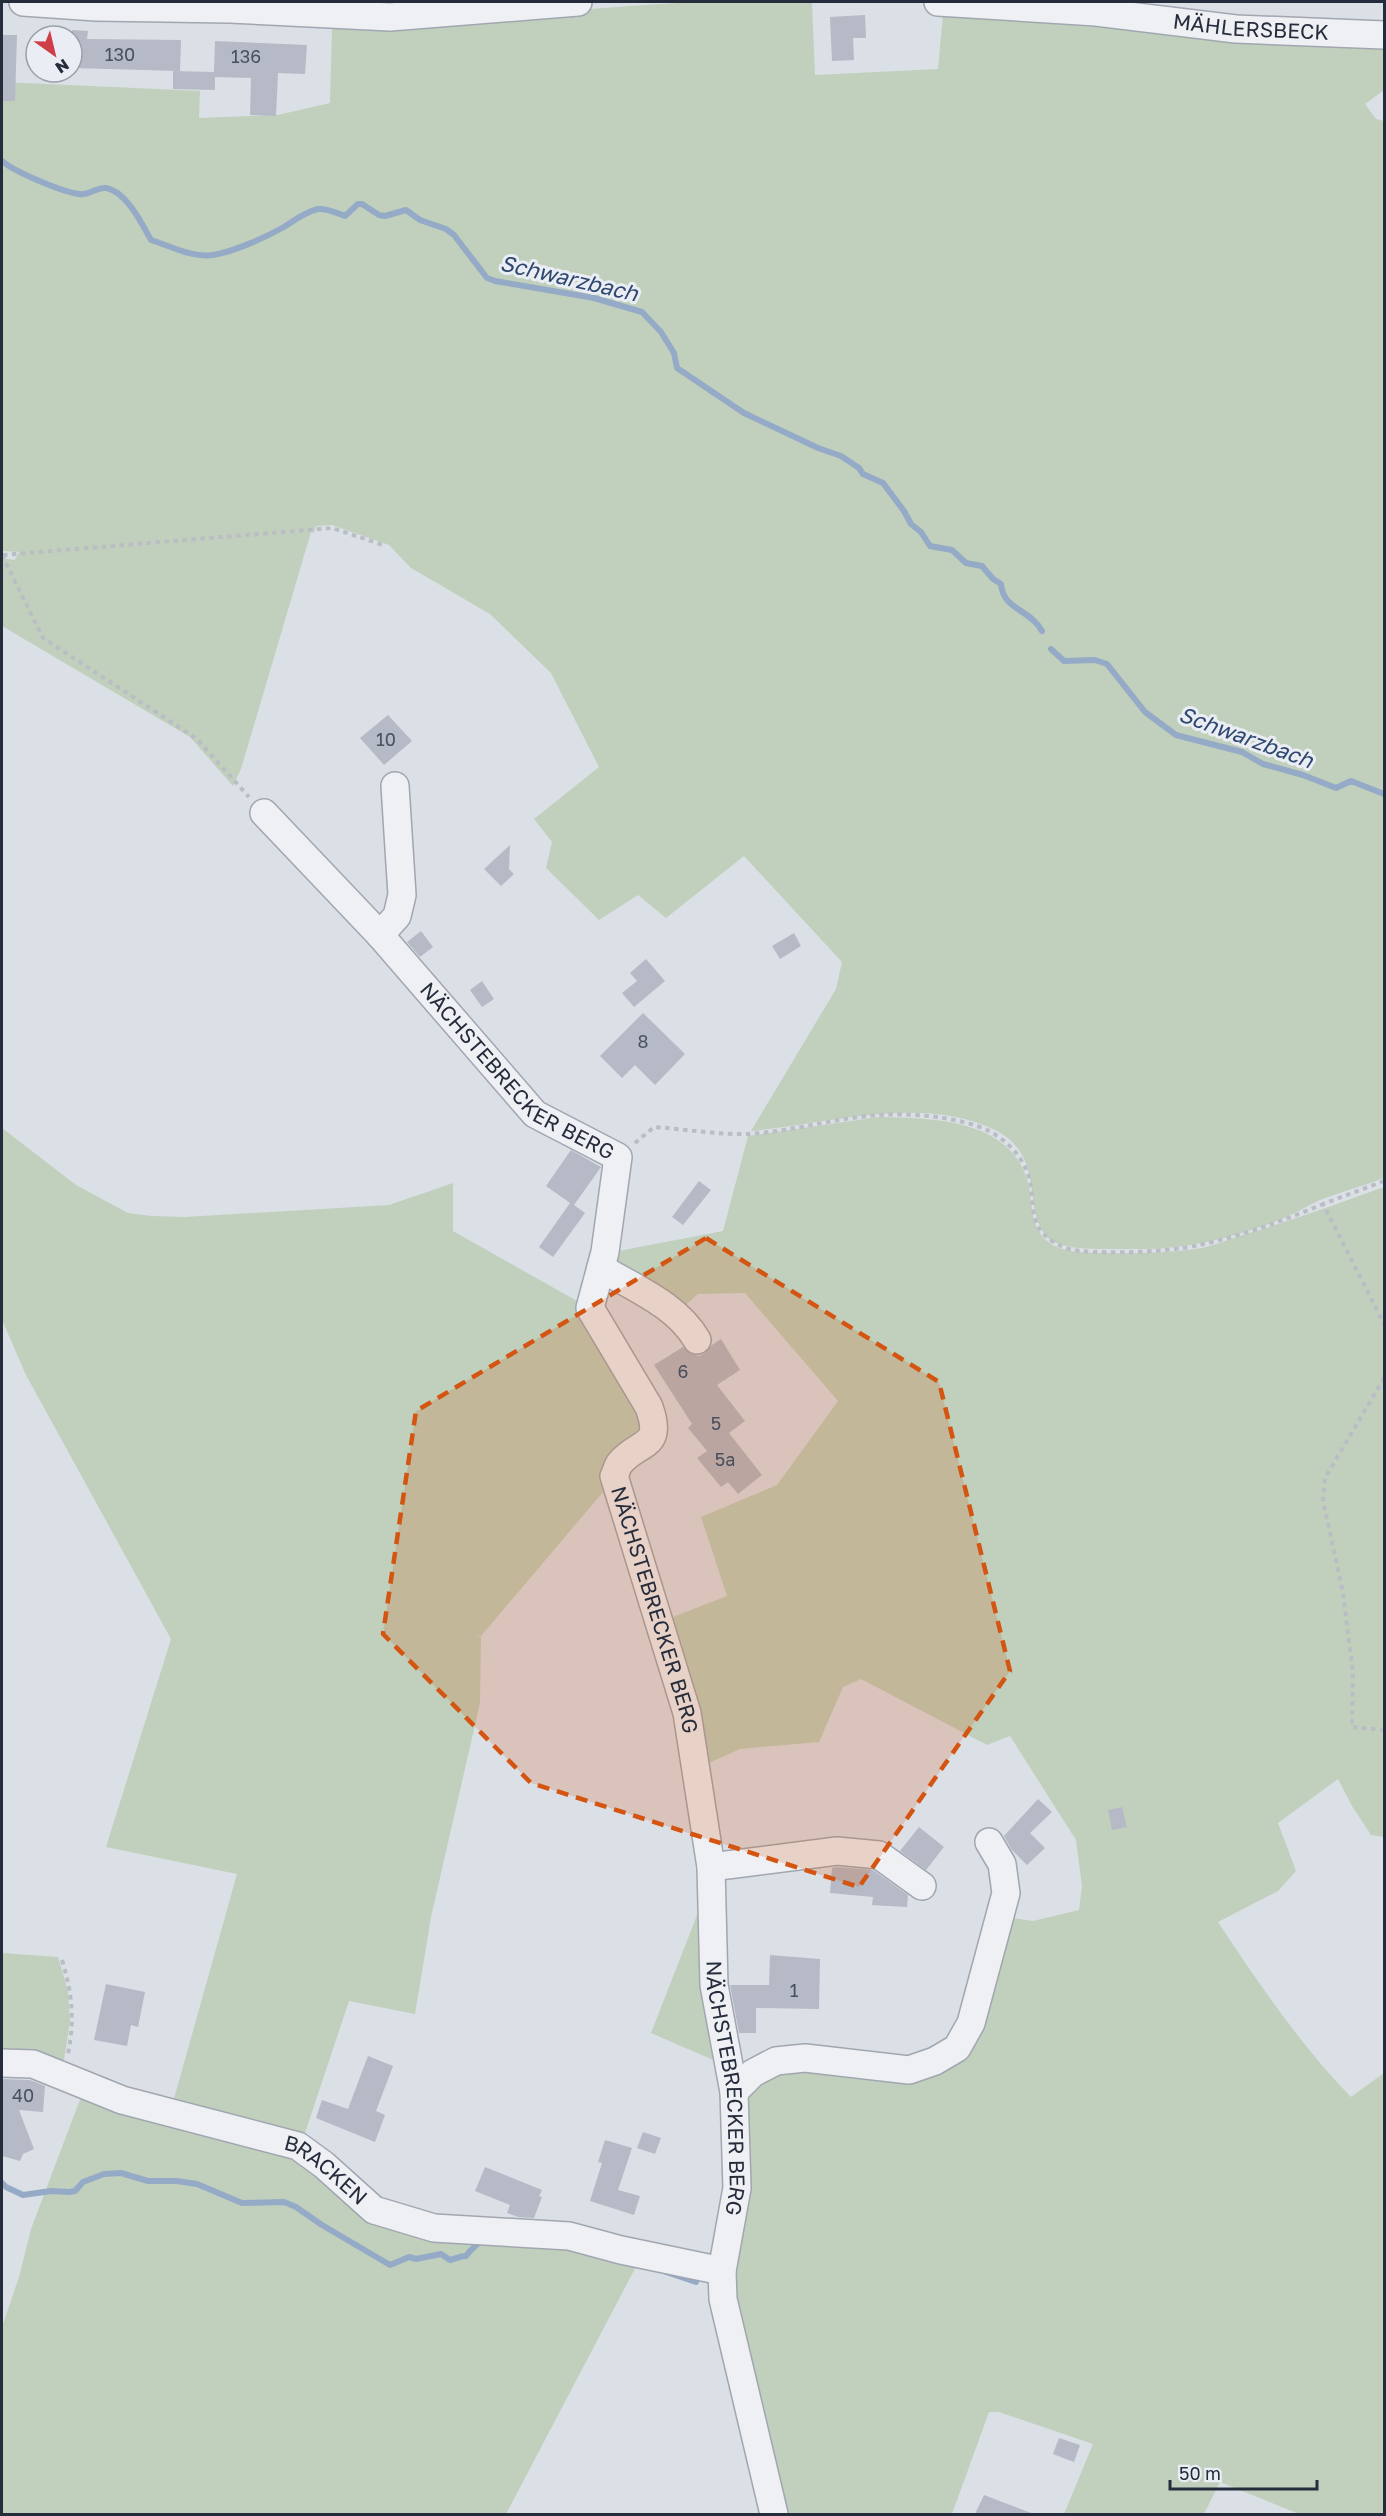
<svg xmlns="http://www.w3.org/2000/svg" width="1386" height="2516" viewBox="0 0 1386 2516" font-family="'Golos Text',sans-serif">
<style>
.green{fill:#c0d0bc}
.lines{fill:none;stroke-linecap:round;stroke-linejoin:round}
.stream{stroke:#95aac7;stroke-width:6}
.building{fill:#b5bac6}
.minor-casing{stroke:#a1a6b0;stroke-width:30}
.path{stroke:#babdc4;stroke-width:4;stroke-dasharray:4.5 4.5;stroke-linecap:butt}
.minor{stroke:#eef0f4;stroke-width:27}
.marked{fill:#d45411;fill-opacity:0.2;stroke:#d45411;stroke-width:4.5;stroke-dasharray:12 8;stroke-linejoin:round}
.labels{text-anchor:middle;stroke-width:6;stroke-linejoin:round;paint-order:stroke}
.number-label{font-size:18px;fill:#49505e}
.street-label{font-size:21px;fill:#252c3c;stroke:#eaeef4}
.water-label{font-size:22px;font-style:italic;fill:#2f4870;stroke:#eaeef4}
</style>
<rect width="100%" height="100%" fill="#dbdfe6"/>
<path class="green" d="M680,3H812L815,75L938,69L943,15L1384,50V90L1365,104L1376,119L1384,121V1178C1363,1186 1341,1192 1320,1200C1306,1206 1293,1215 1279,1220C1257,1229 1220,1240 1196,1244C1166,1250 1135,1249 1105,1249C1090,1249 1060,1249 1048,1238C1020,1209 1048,1155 993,1129C919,1095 828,1124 751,1131L836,989L842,962L744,856L666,918L638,895L599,920L546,868L552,842L534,819L599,767L551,673L490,614L411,568L389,545L332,525L316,526L314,533L311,532L241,769L233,786L190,737L2,626V558L15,560L19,552L2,551V82L200,91L199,118L278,115L330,103L332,27C448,26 564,8 680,3Z
M878,1117C934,1118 1015,1119 1029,1187C1033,1207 1030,1226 1047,1241C1061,1253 1087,1253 1104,1253C1134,1254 1165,1253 1195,1249C1211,1247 1227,1240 1243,1235C1291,1221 1337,1204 1384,1187V1837L1371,1835L1352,1806L1338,1779L1278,1823L1296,1871L1278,1891L1218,1922C1257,1981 1301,2046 1351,2097L1384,2073V2514H1299L1220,2482L1204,2514H1064L1093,2444L999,2412H989L952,2514H785L729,2294L740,2098L772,2068L959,2053L1005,1917L1033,1921L1079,1910L1082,1886L1076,1840L1010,1736L987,1745L861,1679L843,1687L819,1742L740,1749L698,1768L665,1620L727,1596L701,1517L777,1485L838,1401L745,1293L698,1294L679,1311L607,1267L608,1253L723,1231L748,1136Z
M2,1128L76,1185L128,1213L151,1216L185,1217L389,1205L453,1183V1231L577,1301L642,1404L648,1423L609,1485L481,1636L475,1634L481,1637L480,1703L431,1917L415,2014L349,2001L302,2142L172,2106L237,1874L106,1847L171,1639L26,1375L2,1320Z
M701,1905L725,2065L651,2033Z
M2,1953L58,1957L68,1991L70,2021L62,2073L2,2058Z
M84,2089L296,2151L372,2213L640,2259L506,2514H2V2327L19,2277L31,2229Z"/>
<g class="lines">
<path class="stream" d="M2,161C13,171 62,192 79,194C88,196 96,187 106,188C126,191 142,224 151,240C170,246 192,258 213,255C233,252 264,238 282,228C294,221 304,212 318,209C328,208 336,213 345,216L358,204H362L379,215L385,216L406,210L420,220L446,229L454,235L487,278L495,281L594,298L642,312L661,332L674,353L677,368L744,413L818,448L841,456L859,468L863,474L883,483L904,511L911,524L921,532L930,546L952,550L966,563L982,566L993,579L1001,584C1003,610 1030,609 1042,631
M1051,649L1064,661L1095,660L1107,664L1145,712L1176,735L1242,752L1263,764L1303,775L1336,788L1351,781L1384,794
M2,2183L6,2187L23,2195L51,2191L69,2192L75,2191L83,2182L104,2174L121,2173L148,2181H177L197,2184L242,2203L284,2202L296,2207L322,2225L390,2265L409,2257L416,2259L441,2254L450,2260C456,2259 459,2256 466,2256C471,2249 477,2245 483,2239
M666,2272L696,2282"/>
</g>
<path class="building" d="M865,15L866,38H853L854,60L832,61L830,17Z
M72,30L88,31L87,39L181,40L180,71L72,68Z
M2,35H17L15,101H2Z
M215,41L307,45L305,74L278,73L276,116L250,115L251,78L215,77V90L173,89V71L214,72Z
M388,715L412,741L384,765L360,738Z
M510,845L509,869L514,874L501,886L484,869Z
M421,931L433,947L420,957L407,942Z
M794,933L801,946L780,959L772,946Z
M646,959L665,981L634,1007L622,993L637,981L630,973Z
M482,981L494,999L482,1007L470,990Z
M643,1013L685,1054L655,1085L635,1065L622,1078L600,1056Z
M571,1150L601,1167L574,1205L585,1213L553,1257L539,1247L570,1203L546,1186Z
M699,1181L711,1190L683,1225L672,1217Z
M721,1339L740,1370L717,1385L745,1421L729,1433L762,1475L738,1494L728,1482L721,1487L697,1458L707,1451L688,1428L692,1424L654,1365L683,1347L691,1354L699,1356L705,1353L712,1345Z
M1038,1799L1052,1812L1030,1833L1045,1848L1027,1865L1012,1850L1004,1836Z
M1122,1807L1127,1827L1112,1830L1108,1810Z
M919,1827L944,1847L926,1870L900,1851Z
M837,1867L873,1870L908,1895L907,1907L872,1905L873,1897L830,1893L832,1868Z
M770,1955L820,1959L819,2009L756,2008V2033H739L730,1985H769Z
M106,1984L145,1992L138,2027L131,2025L127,2046L94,2040Z
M368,2056L393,2066L376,2111L385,2115L375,2142L316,2118L322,2100L348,2109Z
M2,2079L30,2080L45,2086L43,2112L19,2110L34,2149L23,2154L20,2161L2,2156Z
M643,2132L661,2138L655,2154L637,2148Z
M605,2140L632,2148L618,2190L640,2196L634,2215L590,2201L602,2163L598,2162Z
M485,2167L542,2190L539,2196L542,2197L534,2218L518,2217L507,2213L510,2205L475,2191Z
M1059,2438L1080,2445L1074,2462L1053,2454Z
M984,2495L1031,2513V2514H975Z"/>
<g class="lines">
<g class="minor-casing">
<g id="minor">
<path d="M23,2L96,7L230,9L390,17L578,2"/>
<path id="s1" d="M938,2L1096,12L1236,29L1384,35"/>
<path id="s2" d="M264,813L380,935L535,1114L618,1157L605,1252L590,1308L649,1407C664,1449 639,1440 620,1463C617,1466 616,1473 614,1476L687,1713L711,1867L714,1985L734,2092L737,2188L722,2271L723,2299L774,2514"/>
<path d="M380,935L397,916L402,895L395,786"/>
<path d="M601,1268C634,1288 677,1305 697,1340"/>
<path d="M711,1867L837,1851L879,1855L922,1886"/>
<path id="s3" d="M2,2063L33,2064L122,2100L298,2146L324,2165L374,2210L434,2228L569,2236L621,2250L722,2271"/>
<path d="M734,2092L753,2073L776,2061L805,2058L909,2070L935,2061L957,2048L971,2023L1006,1893L1002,1864L989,1842"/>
</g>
</g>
<path class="path" d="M2,555L43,638L197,739L249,797
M3,555L332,528L386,546
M635,1143L654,1127C685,1129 718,1135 749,1134C793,1131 836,1118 879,1115C910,1113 944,1116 974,1125C1002,1133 1028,1158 1031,1188C1033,1201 1032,1217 1039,1228C1047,1241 1065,1250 1081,1251C1110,1254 1170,1252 1199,1245C1241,1236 1283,1221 1323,1204
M1384,1181L1323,1204L1384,1324
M1384,1378L1325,1478L1323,1501L1343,1593L1353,1673L1352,1727L1384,1730
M62,1960C72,1993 75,2019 68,2054"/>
<use href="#minor" class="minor"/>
</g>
<path class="marked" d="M706,1238L939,1382L1010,1671L859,1887L531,1783L383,1634L416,1411Z"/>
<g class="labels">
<g class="number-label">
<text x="120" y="61">130</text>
<text x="246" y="63">136</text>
<text x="386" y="746">10</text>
<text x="643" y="1048">8</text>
<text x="683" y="1378">6</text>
<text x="716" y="1430">5</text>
<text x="725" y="1466">5a</text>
<text x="794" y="1997">1</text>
<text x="23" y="2102">40</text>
</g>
<g class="street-label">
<text dy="7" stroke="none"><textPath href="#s1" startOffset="314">MÄHLERSBECK</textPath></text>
<text dy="7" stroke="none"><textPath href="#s2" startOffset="364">NÄCHSTEBRECKER BERG</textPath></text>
<text dy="7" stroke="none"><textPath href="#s2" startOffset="994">NÄCHSTEBRECKER BERG</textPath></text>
<text dy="7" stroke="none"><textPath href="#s2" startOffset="1480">NÄCHSTEBRECKER BERG</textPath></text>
<text dy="7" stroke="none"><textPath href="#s3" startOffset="345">BRACKEN</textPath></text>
</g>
<g class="water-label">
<text transform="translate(569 278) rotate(13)" y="8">Schwarzbach</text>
<text transform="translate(1246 737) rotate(20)" y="8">Schwarzbach</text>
</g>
</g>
<rect width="1386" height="2516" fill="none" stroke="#252c3c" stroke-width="6"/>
<g transform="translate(54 54) rotate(146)"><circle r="28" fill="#eaeef4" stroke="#9ba0aa" stroke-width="1.5"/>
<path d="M0-4.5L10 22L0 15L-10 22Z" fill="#cf3d49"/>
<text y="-9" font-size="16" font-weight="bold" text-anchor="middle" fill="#252c3c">N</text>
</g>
<path d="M1170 2480v9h147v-9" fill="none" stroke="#252c3c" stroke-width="3"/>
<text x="1179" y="2480" font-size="18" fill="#252c3c" stroke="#eaeef4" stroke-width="4.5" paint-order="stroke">50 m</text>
</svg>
